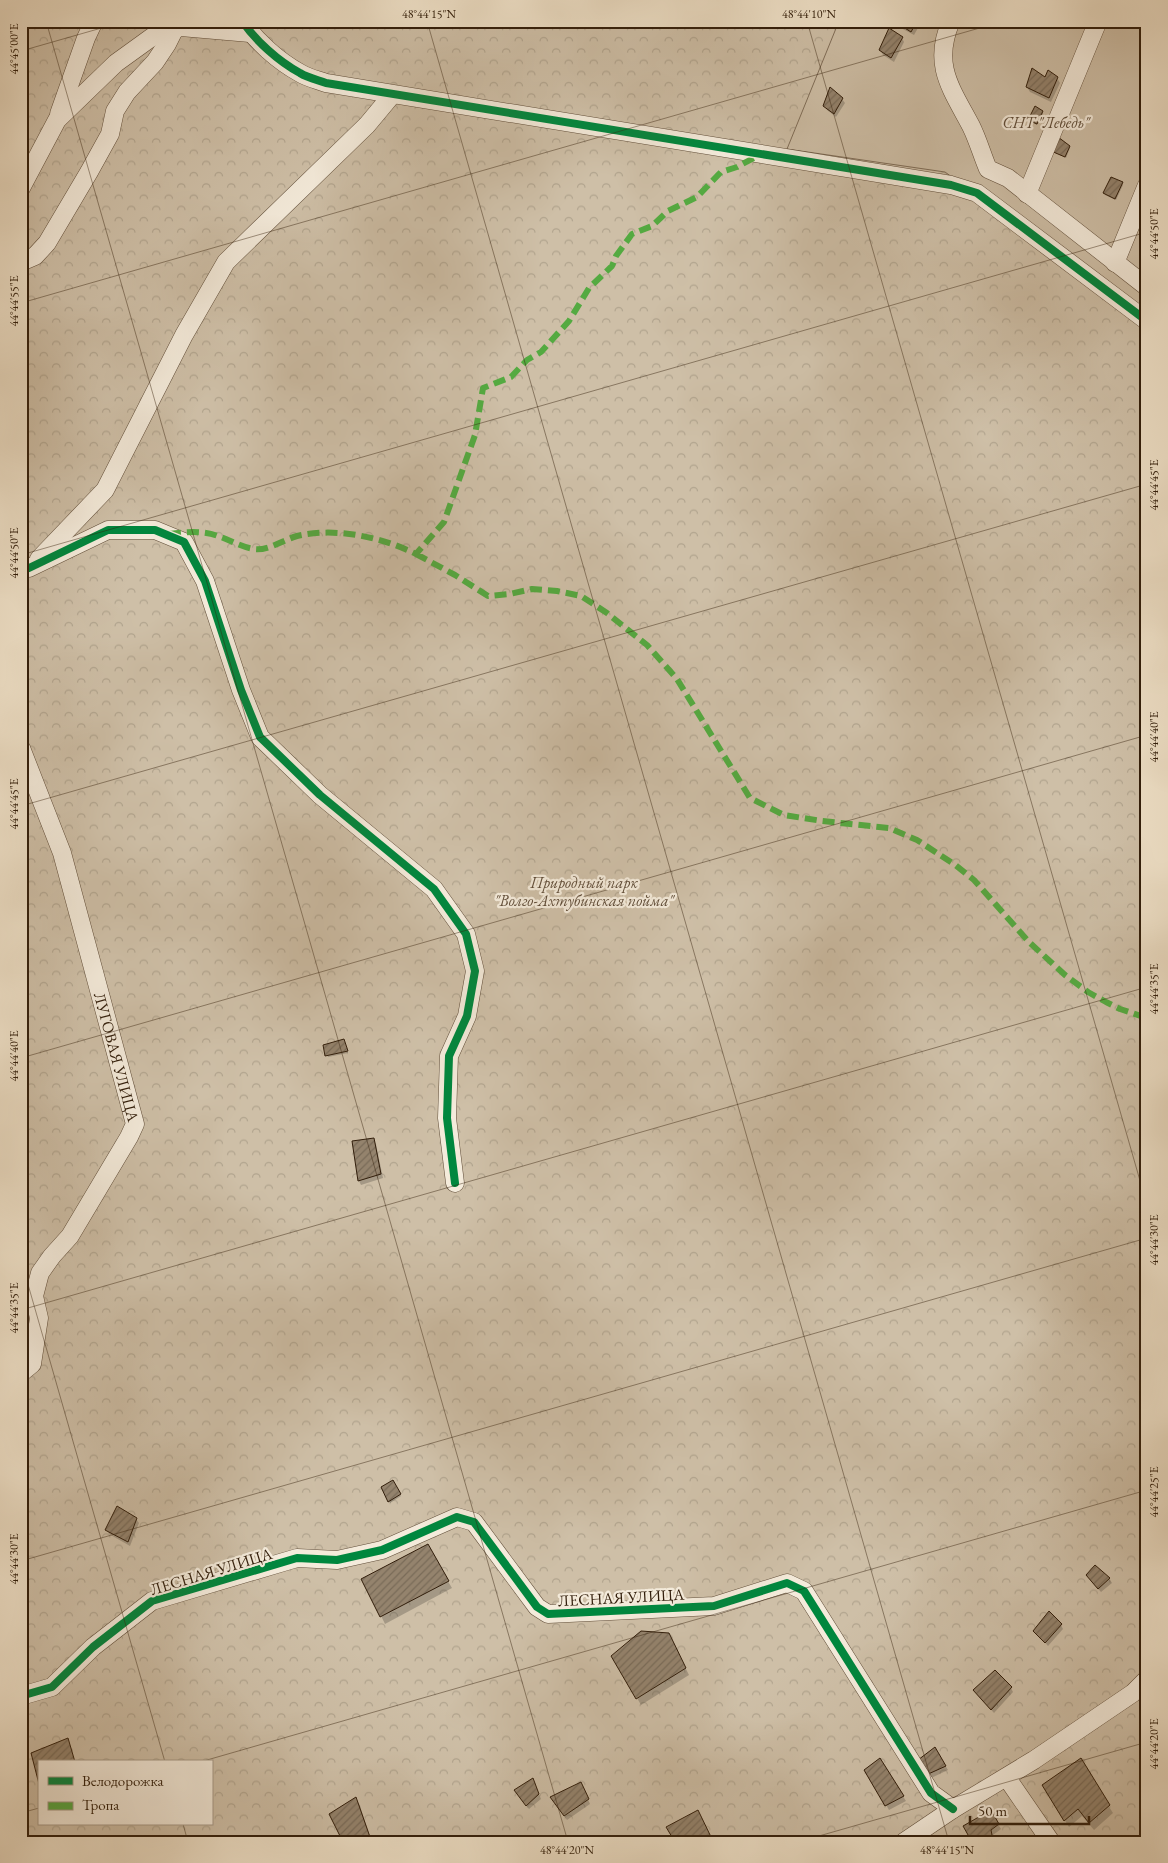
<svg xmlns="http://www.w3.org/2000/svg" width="1168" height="1863" viewBox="0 0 1168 1863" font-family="'EB Garamond',serif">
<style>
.park{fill:url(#park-crowns);stroke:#806e59;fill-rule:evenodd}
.garden{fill:#cebfa7;stroke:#806e59}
.shadow{fill:#0003}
.building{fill:url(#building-hatch);stroke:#321e0b}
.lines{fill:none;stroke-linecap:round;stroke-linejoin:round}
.minor-casing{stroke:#614e3a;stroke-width:19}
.minor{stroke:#f4ebdb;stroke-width:18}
.quiet{stroke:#54aa41;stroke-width:6;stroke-dasharray:12 6;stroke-linecap:butt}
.cycleway-casing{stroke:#f4ebdb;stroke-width:11}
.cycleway{stroke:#00873e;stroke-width:8}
.ticks{fill:none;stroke:#321e0b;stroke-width:1;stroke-opacity:0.45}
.labels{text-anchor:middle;stroke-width:4.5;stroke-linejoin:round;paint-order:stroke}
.park-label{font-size:16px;font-style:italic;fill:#614e3a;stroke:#f4ebdb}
.street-label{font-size:16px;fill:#321e0b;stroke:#f4ebdb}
.neatline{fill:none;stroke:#321e0b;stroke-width:2}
.ticks-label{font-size:12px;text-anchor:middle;fill:#321e0b}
</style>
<defs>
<pattern id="park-crowns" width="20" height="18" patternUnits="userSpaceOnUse" patternTransform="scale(1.25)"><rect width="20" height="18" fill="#cebfa7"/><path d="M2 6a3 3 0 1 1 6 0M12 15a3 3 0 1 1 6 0" fill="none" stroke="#b1a48e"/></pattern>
<pattern id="building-hatch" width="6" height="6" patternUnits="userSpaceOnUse" patternTransform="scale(1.25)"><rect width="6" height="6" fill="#94836d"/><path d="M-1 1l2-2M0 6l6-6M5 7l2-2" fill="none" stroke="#796b58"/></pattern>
</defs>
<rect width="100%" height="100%" fill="#eee0c7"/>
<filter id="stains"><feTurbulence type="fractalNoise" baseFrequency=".004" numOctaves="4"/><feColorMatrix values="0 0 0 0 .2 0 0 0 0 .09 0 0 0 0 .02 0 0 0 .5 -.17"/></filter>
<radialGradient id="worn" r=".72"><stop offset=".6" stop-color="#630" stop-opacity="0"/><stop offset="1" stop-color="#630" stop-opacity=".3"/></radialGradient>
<path class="park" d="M21,21H1147V1842H21ZM39,1762H211V1824H39Z"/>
<path class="garden" d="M839,21H1147V317L945,172L787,149Z"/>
<path class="shadow" d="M899,21H922L914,35L901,28L898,23Z
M902,38L904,42L894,62L883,55L880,50Z
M1057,78L1060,83L1051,102L1030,92L1027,87L1045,79Z
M842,99L845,103L836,117L827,110L824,105Z
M1042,112L1043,114L1037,125L1031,122L1030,120Z
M1069,146L1070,148L1066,158L1052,151Z
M1122,183L1123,185L1116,200L1105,195L1104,193Z
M344,1043L348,1053L328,1057L327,1055Z
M374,1140L376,1144L383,1178L361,1185L359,1181L354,1142Z
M392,1482L401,1496L390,1503L382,1488Z
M136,1519L139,1523L130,1546L109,1534L107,1530Z
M427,1546L452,1588L385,1624L363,1579Z
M1109,1578L1112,1583L1101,1592L1090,1580Z
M1061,1625L1063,1629L1048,1646L1035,1631Z
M672,1641L689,1675L641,1705L613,1656Z
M1011,1688L1013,1692L994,1713L977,1694Z
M935,1749L948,1770L929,1779L919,1761Z
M880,1760L906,1801L889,1810L866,1770Z
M1080,1760L1113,1813L1094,1830L1082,1816L1069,1827L1043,1785Z
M535,1784L541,1799L529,1809L518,1795Z
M583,1788L590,1804L567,1820L554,1802Z
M356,1799L360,1806L372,1842H344Z
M991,1812L1001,1829L993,1835L994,1842H973Z"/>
<path class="building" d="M898,21H917L911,32L897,23Z
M889,28L903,37L891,58L879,50Z
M1032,68L1045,77L1048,70L1058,77L1049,98L1026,87Z
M830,87L843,98L834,114L823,106Z
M1035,106L1043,111L1037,124L1028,120Z
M1058,137L1070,146L1065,157L1051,151Z
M1111,177L1123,182L1115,199L1103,193Z
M1145,208L1147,209V228L1138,224Z
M344,1039L348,1051L325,1056L323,1045Z
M374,1138L381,1174L358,1181L352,1141Z
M393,1480L401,1494L388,1502L381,1487Z
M117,1506L137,1518L128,1542L105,1530Z
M428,1544L449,1581L380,1617L361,1579Z
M1095,1565L1110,1578L1098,1589L1086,1575Z
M1049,1611L1062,1624L1045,1643L1033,1631Z
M641,1631L669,1633L686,1668L636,1699L611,1656Z
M995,1670L1012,1687L991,1710L973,1690Z
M68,1738L75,1762H39V1784L31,1753Z
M935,1747L946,1766L926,1775L918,1760Z
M880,1758L904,1796L885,1806L864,1770Z
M1081,1758L1110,1805L1089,1823L1078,1809L1064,1821L1042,1785Z
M533,1778L539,1794L526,1806L514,1790Z
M581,1782L589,1799L564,1816L550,1797Z
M356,1797L371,1840L365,1842H343L329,1814Z
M698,1810L712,1839L706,1842H675L666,1827Z
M991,1810L999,1824L991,1830L993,1840L990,1842H972L963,1826Z"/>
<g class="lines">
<g class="minor-casing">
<g id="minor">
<path d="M242,21C256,41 278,61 300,73C308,78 318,80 326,83L951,185L977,193L1147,321"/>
<path d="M951,21C932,65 951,88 971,126C978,140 982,155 988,169L1008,178L1147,287"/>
<path d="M59,114L86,38L94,21"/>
<path d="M21,188L57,120L116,63L152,37L181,27L250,33"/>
<path d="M1027,194L1098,21"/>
<path d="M21,262L35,256L47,243L89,172L110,134L115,111L127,92L155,62L167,44L174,30"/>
<path d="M1115,263L1147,185"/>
<path d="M39,559L105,490L184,335L226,262L367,125L392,95"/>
<path d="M29,568L108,530H155L184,542L205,581L241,690L260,737L320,795L434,889L466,934L475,971L467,1016L449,1056L447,1118L455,1183"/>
<path id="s1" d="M21,748L62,853L135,1124L129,1137L70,1236L52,1256L40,1273L34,1296L39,1318L32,1364L21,1373"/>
<path d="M21,1696L52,1687L93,1647L152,1601L297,1558L337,1560L382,1550L457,1517L474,1522L537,1607L548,1614L714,1606L787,1583L804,1591L931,1793L953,1809"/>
<path d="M1007,1778L1051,1842"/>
<path d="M904,1842L953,1809L1034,1760L1133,1693L1147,1679"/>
</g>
</g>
<use href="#minor" class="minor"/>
<path class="quiet" d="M169,534C185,532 202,530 218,536C230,540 241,547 254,549C268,551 283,540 297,536C335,527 382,537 416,554L444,522L475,435L483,388L511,377L527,360L541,352L569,321L589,288L612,266L616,256L632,234L652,226L668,211L697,197L721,172L737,167L761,154
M416,554L455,575L488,596L510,594L532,589L557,591L581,596L607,613L647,645L677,679L750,798L784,815L822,821L889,828L917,840L954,864L974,880L1029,942L1065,975L1088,992L1106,1002L1120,1009L1147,1018"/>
<g class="cycleway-casing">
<path id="cycleway" d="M242,21C256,41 278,61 300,73C308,78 318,80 326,83L951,185L977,193L1147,321
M29,568L108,530H155L184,542L205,581L241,690L260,737L320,795L434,889L466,934L475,971L467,1016L449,1056L447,1118L455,1183
M21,1696L52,1687L93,1647L152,1601L297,1558L337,1560L382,1550L457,1517L474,1522L537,1607L548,1614L714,1606L787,1583L804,1591L931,1793L953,1809"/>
</g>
<use href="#cycleway" class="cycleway"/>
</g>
<path class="ticks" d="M46,21L568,1842M427,21L949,1842M807,21L1147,1205M21,51L126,21M21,303L1004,21M21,555L1147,232M21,806L1147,484M21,1058L1147,735M21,1260L165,1762M21,1310L1147,987M21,1561L1147,1238M200,1762L1147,1490M21,1813L39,1808M183,1824L188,1842M798,1842L1147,1742"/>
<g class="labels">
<g class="park-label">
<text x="1046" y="128">СНТ "Лебедь"</text>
<text x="584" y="888">Природный парк<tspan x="584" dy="18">"Волго-Ахтубинская пойма"</tspan></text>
</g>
<g class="street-label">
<text dy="6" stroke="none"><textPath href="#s1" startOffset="324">ЛУГОВАЯ УЛИЦА</textPath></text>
<text transform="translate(211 1571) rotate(-17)" y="6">ЛЕСНАЯ УЛИЦА</text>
<text transform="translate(621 1597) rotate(-3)" y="6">ЛЕСНАЯ УЛИЦА</text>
</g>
</g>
<rect width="1168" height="1863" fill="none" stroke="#eee0c7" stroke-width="55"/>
<rect x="38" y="1760" width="175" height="65" fill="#f4ebdb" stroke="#a69988"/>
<rect x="48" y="1777" width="25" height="8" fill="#00873e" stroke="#a69988"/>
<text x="82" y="1786" font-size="15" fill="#321e0b">Велодорожка</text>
<rect x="48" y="1802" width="25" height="8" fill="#54aa41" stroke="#a69988"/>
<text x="82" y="1810" font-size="15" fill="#321e0b">Тропа</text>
<path d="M970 1816v8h119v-8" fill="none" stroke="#321e0b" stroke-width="2.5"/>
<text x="978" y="1816" font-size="15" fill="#321e0b" stroke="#f4ebdb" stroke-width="4" paint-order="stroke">50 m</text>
<rect x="28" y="28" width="1112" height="1808" class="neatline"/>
<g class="ticks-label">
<text x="429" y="18">48°44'15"N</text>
<text x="809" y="18">48°44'10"N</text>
<text transform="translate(14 49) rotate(-90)" y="4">44°45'00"E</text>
<text transform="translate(1154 234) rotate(-90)" y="4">44°44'50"E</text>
<text transform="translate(14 301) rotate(-90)" y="4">44°44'55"E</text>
<text transform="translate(1154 485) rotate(-90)" y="4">44°44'45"E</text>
<text transform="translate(14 553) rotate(-90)" y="4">44°44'50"E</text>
<text transform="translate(1154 737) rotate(-90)" y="4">44°44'40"E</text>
<text transform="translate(14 804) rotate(-90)" y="4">44°44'45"E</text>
<text transform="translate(1154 989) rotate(-90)" y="4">44°44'35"E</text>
<text transform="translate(14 1056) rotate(-90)" y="4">44°44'40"E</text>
<text transform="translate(1154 1240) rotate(-90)" y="4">44°44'30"E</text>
<text transform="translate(14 1308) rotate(-90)" y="4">44°44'35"E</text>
<text transform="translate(1154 1492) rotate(-90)" y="4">44°44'25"E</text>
<text transform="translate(14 1559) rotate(-90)" y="4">44°44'30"E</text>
<text transform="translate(1154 1744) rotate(-90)" y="4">44°44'20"E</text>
<text x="567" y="1854">48°44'20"N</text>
<text x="947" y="1854">48°44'15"N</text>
</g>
<rect width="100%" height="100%" filter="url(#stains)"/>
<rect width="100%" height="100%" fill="url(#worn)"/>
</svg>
